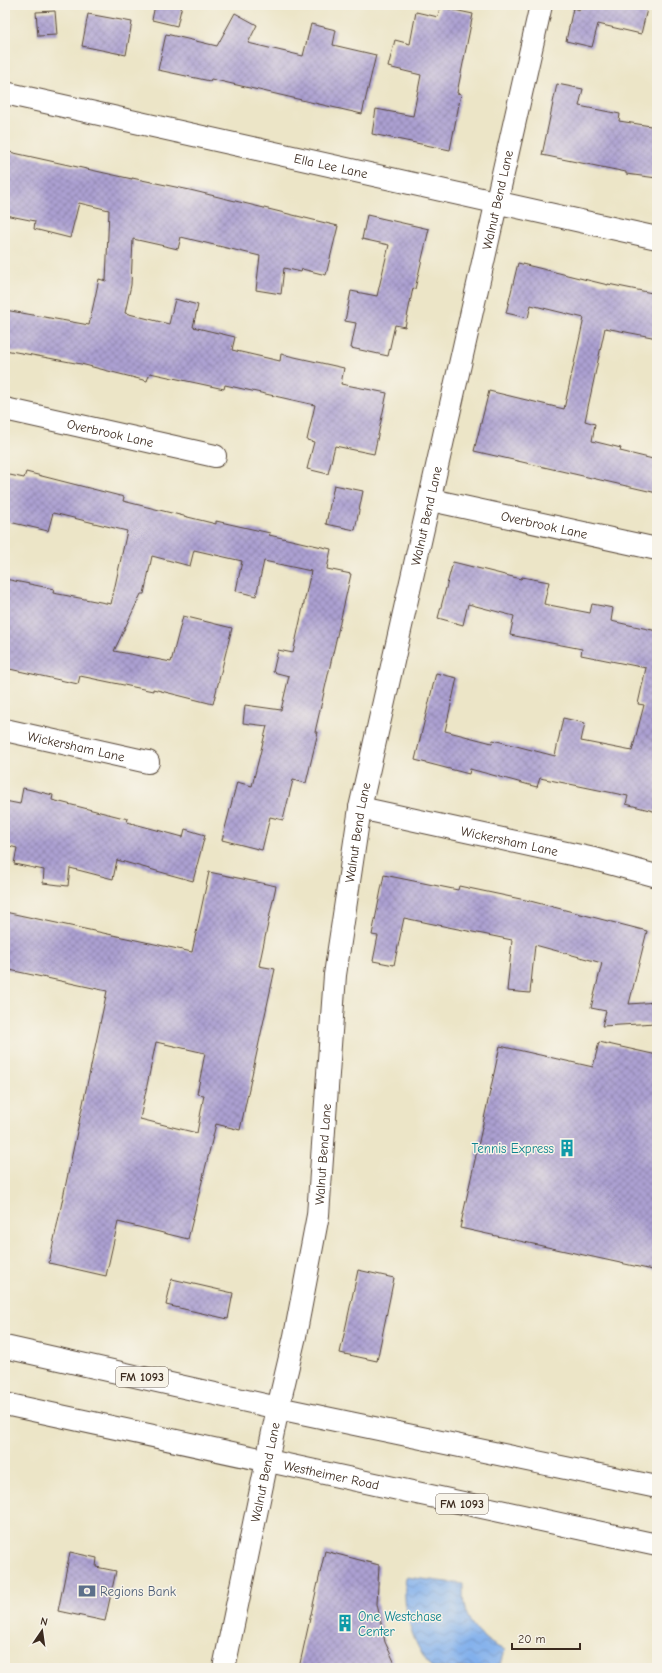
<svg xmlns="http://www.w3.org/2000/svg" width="662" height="1673" viewBox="0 0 662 1673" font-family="'Comic Neue',sans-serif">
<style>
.water{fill:url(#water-waves);stroke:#5e6d85}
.building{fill:url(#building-cross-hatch);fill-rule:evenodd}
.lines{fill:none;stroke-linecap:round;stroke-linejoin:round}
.minor-casing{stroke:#564637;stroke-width:24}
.tertiary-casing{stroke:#564637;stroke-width:24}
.primary-casing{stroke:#564637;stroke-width:24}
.minor{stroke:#fff;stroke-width:22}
.tertiary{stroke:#fff;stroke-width:22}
.primary{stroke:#fff;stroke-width:22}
.labels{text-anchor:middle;stroke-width:3;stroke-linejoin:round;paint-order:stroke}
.shield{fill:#f7f3e8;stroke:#73665b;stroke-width:1}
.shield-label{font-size:12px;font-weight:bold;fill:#3b2a1e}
.street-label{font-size:13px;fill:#3b2a1e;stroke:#f7f3e8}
.culture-label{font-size:13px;fill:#0d838f;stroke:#f7f3e8;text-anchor:end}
.service-label{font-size:13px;fill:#4e5e75;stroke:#f7f3e8;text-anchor:start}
</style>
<defs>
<pattern id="water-waves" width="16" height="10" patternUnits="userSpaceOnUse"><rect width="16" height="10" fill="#82b0ec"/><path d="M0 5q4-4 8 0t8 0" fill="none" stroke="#6c8fbf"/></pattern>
<pattern id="building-cross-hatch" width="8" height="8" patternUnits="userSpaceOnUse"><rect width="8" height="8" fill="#aca0d2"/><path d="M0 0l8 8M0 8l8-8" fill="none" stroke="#8d83aa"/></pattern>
</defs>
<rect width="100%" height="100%" fill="#f7f3e8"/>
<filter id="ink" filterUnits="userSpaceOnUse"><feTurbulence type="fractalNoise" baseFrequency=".025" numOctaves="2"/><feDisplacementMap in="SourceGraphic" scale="8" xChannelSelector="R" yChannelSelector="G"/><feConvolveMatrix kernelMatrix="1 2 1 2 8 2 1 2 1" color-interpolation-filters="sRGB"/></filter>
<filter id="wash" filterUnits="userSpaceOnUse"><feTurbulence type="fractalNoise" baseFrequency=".012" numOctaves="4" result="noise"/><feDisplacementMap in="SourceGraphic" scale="16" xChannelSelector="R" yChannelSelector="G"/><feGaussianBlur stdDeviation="0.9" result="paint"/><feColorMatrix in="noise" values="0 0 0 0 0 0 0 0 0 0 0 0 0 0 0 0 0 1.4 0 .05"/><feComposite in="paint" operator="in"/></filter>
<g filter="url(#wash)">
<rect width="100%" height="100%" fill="#ece5c7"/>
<path class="water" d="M406,1577L463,1584C463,1592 463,1602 465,1609C470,1628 488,1644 505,1650L500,1668H432C412,1645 401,1607 406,1577Z"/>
<g id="blocks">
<path class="building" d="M155,5H182L177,26L152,20Z
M581,5H648L641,34L598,24L592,47L566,41L573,8L580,10Z
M440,7L473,14L457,93L461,94L450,150L372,134L376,109L413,116L421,75L388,67L395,40L410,44L416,12L438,17Z
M55,11L57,35L38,36L36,12Z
M235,13L257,25L248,43L303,56L311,24L336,30L333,45L376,55L362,114L211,79L210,81L158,70L166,34L217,46Z
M88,14L132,22L126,55L82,46Z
M557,84L583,89L579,106L620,114L619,121L657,127V178L626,174V172L542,155Z
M5,151L132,179V178L190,190L338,226L326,275L302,269L301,272L284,268L281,294L256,290L260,256L181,237L178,249L133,239L131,285L125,313L169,324L175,299L198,305L193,327L235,337L232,350L280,361L281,354L344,368L341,384L387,393L374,454L335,446L328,474L307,469L314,442L307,440L315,405L225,385L224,389L150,373L147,381L81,364L5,350V310L89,325L99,279L106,281L109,210L79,203L70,238L34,229L35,221L5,215Z
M367,215L429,229L415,289L413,288L405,327L395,325L388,356L351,348L356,323L345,321L351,291L377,296L389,245L362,239Z
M518,263L608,285V284L657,294V338L605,328L585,421L595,424L592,441L621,448L620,451L657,460V493L474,451L489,391L564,409L584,318L531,305L528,318L506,313Z
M26,472L124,497L123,501L216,524V521L270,533L269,535L331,549L327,569L351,574L315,732H318L306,783L293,780L283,820L270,817L262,850L222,840L237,782L252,786L267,726L243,723L245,705L281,710L289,676L273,672L278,650L293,653L311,571L264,561L256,596L236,591L242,561L194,550L190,566L152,556L144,594H141L114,651L171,662L183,616L232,628L213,704L153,689V691L80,676L78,684L5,668V579L54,589L53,593L111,604L127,531L53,513L48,531L5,521V474L24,478Z
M334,485L363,491L355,530L326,524Z
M453,562L521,579L522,577L549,582L544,604L590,613L592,604L613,608L611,621L657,631V812L626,804L628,796L540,778L537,787L470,769L469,774L415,760L436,673L457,678L445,731L492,743L493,740L555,756L563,718L585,723L581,741L632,751L644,705L638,704L646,668L581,655L582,649L510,635L514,616L468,604L463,625L438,618Z
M23,788L53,795L52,800L128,819L127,822L183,837L185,829L205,835L193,881L117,860L113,879L70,868L68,886L43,883L44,870L14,864L17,848L5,845V801L20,804Z
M209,872L276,886L259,966L275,969L240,1130L216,1124L188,1239L118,1222L106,1276L49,1263L107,991L5,969V912L192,952ZM156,1042L205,1053L197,1094L204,1095L197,1133L140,1119Z
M384,875L458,890L459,886L530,901L647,931L629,1004L657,1002V1023L602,1026L606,1011L591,1008L602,963L535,945L530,993L507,991L512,940L404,918L394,965L373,961L378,936L372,935Z
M599,1042L657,1055V1271L460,1228L500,1046L593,1067Z
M358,1270L394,1278L377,1361L340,1353Z
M172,1279L233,1293L228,1319L166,1305Z
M325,1551L379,1565L377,1604L385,1642L397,1668H299Z
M70,1552L97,1558L96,1567L116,1571L105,1621L58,1611Z"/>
</g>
</g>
<g filter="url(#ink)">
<use href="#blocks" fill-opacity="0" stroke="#564637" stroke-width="1"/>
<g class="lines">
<g class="minor-casing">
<g id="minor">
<path id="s1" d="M5,93L657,238"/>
<path id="s2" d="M5,409L215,456"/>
<path id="s3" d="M431,500L657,549"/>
<path id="s4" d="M5,730L148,762"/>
<path id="s5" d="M360,808L594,859L657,876"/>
<path id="s6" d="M278,1408L295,1336L318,1215L335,975L360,808L541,5"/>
</g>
</g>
<g class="tertiary-casing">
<g id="tertiary">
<path id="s7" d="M224,1668L278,1408"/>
</g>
</g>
<g class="primary-casing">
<g id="primary">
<path d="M5,1347L278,1408L657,1487"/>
<path id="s8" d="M5,1404L657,1545"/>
</g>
</g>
<use href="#minor" class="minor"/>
<use href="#tertiary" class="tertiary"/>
<use href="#primary" class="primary"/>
</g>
</g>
<defs>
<g id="building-bare" transform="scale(1.38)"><path d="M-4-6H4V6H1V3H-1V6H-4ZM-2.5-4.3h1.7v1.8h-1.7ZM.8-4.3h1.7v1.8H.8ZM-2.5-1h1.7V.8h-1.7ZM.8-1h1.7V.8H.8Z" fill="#0f9aa8" stroke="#f7f3e8" stroke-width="2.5" paint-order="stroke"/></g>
<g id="bank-bare" transform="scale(1.38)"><path d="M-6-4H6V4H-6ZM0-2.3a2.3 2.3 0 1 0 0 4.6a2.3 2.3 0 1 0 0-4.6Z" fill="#5c6f8a" stroke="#f7f3e8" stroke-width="2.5" paint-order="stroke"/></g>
</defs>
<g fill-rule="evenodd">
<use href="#building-bare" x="567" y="1148"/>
<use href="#bank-bare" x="87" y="1591"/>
<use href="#building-bare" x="345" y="1623"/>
</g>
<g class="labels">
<g class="shield">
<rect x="116" y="1367" width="52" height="20" rx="3"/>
<rect x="436" y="1494" width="52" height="20" rx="3"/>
</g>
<g class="shield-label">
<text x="142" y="1381">FM 1093</text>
<text x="462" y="1508">FM 1093</text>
</g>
<g class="street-label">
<text dy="5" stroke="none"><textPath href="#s1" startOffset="334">Ella Lee Lane</textPath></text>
<text dy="5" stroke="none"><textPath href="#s6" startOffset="1230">Walnut Bend Lane</textPath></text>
<text dy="5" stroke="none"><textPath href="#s2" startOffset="108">Overbrook Lane</textPath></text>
<text dy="5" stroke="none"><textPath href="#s6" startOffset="906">Walnut Bend Lane</textPath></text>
<text dy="5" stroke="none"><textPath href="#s3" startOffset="116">Overbrook Lane</textPath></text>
<text dy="5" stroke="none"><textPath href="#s4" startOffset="73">Wickersham Lane</textPath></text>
<text dy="5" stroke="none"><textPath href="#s6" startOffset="582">Walnut Bend Lane</textPath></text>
<text dy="5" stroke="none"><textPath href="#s5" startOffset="153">Wickersham Lane</textPath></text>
<text dy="5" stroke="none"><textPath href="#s6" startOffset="258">Walnut Bend Lane</textPath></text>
<text dy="5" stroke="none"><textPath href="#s7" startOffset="200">Walnut Bend Lane</textPath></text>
<text dy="5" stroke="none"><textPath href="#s8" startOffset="334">Westheimer Road</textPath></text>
</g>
<g class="culture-label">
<text x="554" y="1153">Tennis Express</text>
<text x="358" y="1621" text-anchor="start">One Westchase<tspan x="358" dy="15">Center</tspan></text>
</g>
<g class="service-label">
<text x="100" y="1596">Regions Bank</text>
</g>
</g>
<rect width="662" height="1673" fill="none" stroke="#f7f3e8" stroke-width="20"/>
<g transform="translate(42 1631) rotate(13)" stroke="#f7f3e8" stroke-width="3" paint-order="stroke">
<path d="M0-3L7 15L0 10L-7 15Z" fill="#3b2a1e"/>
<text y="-6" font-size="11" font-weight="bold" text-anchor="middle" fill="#3b2a1e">N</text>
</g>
<path d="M512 1643v6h68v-6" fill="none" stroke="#3b2a1e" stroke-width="2"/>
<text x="518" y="1643" font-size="12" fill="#3b2a1e" stroke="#f7f3e8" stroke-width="3" paint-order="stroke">20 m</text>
</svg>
